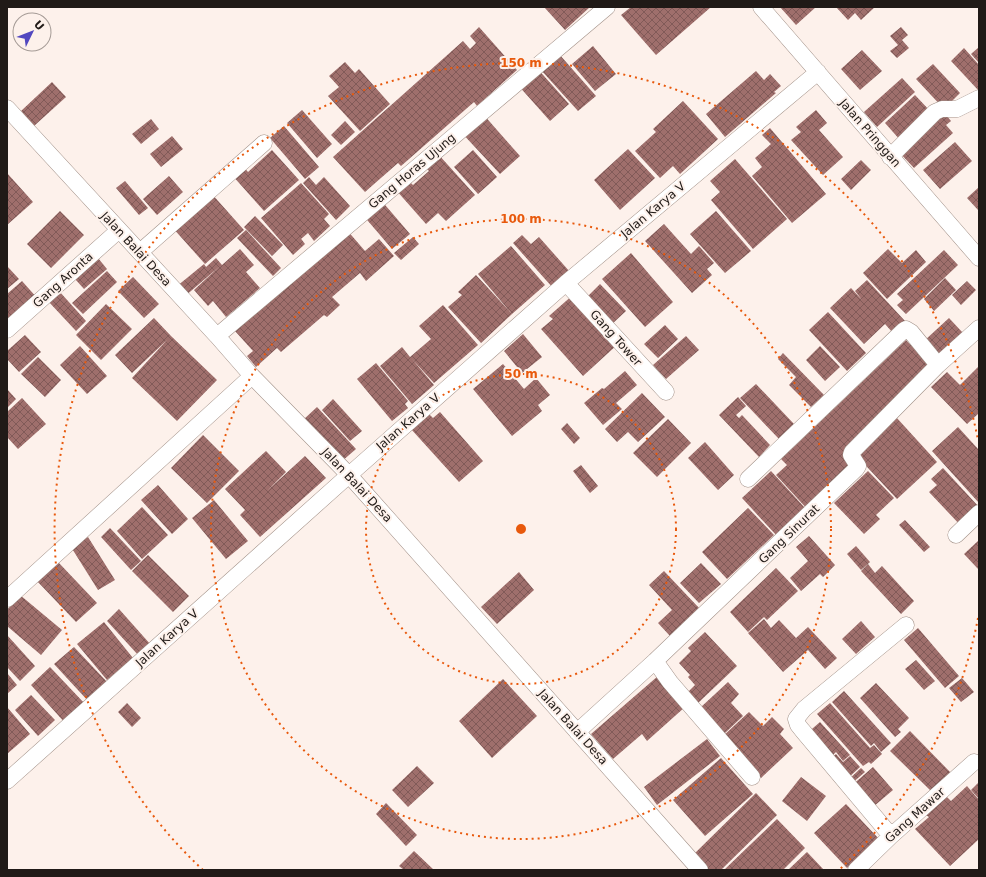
<svg xmlns="http://www.w3.org/2000/svg" width="986" height="877" viewBox="0 0 986 877" font-family="'DejaVu Sans',sans-serif">
<style>
.building{fill:url(#building-cross-hatch)}
.lines{fill:none;stroke-linecap:round;stroke-linejoin:round}
.minor-casing{stroke:#a19087;stroke-width:17}
.minor{stroke:#fff;stroke-width:16}
.ring{fill:none;stroke:#e8590c;stroke-width:2;stroke-dasharray:2 4}
.labels{text-anchor:middle;stroke-width:4;stroke-linejoin:round;paint-order:stroke}
.street-label{font-size:12px;fill:#201a17;stroke:#fdf1eb}
.centre{fill:#e8590c;stroke:#fdf1eb;stroke-width:2}
.ring-label{font-size:12px;text-anchor:middle;font-weight:bold;fill:#e8590c;stroke:#fdf1eb;stroke-width:4;stroke-linejoin:round;paint-order:stroke}
</style>
<defs>
<pattern id="building-cross-hatch" width="8" height="8" patternUnits="userSpaceOnUse"><rect width="8" height="8" fill="#9f6f6c"/><path d="M0 0l8 8M0 8l8-8" fill="none" stroke="#815a58"/></pattern>
</defs>
<rect width="100%" height="100%" fill="#fdf1eb"/>
<path class="building" d="M544,7H590L565,30Z
M631,7H711L656,55L621,15Z
M780,7H816L796,25Z
M836,7H875L861,20L855,13L848,20Z
M479,27L517,70L477,106L474,102L401,166L398,163L365,192L333,157L463,41L470,49L476,43L470,36Z
M901,27L908,35L902,40L909,48L897,58L890,51L898,45L890,36Z
M593,46L616,74L595,91L572,64Z
M979,47V63L971,54Z
M964,48L979,65V91L951,61Z
M862,50L882,71L860,90L841,69Z
M559,54L596,96L578,111L541,70Z
M345,62L355,73L359,69L390,104L360,131L328,96L339,87L329,76Z
M933,64L960,93L944,109L916,79Z
M536,67L569,104L550,121L517,84Z
M756,71L764,80L770,74L781,86L774,92L776,93L725,137L706,114Z
M902,78L915,92L877,127L864,112Z
M52,82L66,97L34,126L21,111Z
M915,95L931,112L901,141L885,123Z
M683,101L718,139L680,174L673,166L660,178L635,151L656,132L653,129Z
M302,110L332,144L317,158L287,123Z
M816,110L827,123L819,130L843,157L823,175L791,140L801,132L796,127Z
M943,111L951,121L946,125L953,133L914,168L898,151Z
M482,113L520,156L500,174L461,132Z
M151,119L159,129L141,144L132,134Z
M345,121L355,132L341,145L331,135Z
M284,126L319,167L305,179L270,138Z
M770,128L826,194L792,223L752,176L762,167L755,158L771,144L762,135Z
M172,136L183,149L161,167L150,154Z
M955,142L972,161L940,189L923,170Z
M628,149L655,178L620,210L594,180Z
M272,150L299,180L264,211L232,175L243,166L248,172Z
M473,150L497,177L478,194L454,167Z
M438,154L475,195L446,221L438,213L426,224L396,190L408,180L413,185L429,171L424,166Z
M735,159L787,219L753,249L711,200L720,192L710,181Z
M861,160L871,170L851,190L841,179Z
M7,173L33,202L7,225Z
M169,176L183,192L157,215L143,199Z
M309,177L316,185L324,177L350,206L336,220L303,183Z
M125,181L148,208L139,215L116,188Z
M301,183L329,214L324,219L330,226L314,241L308,233L301,239L299,236L305,244L293,255L261,218Z
M979,187V211L967,198Z
M211,193L244,230L205,264L172,227Z
M380,199L410,234L392,249L362,214Z
M60,211L84,235L51,268L27,244Z
M716,211L751,251L725,273L690,234Z
M255,216L283,245L272,256L244,227Z
M664,224L691,254L699,246L714,263L707,269L712,275L692,293L645,241Z
M346,229L365,251L379,239L394,256L366,281L360,273L332,297L340,305L327,317L324,315L281,352L277,348L256,367L247,356L253,351L235,331Z
M246,230L281,268L273,276L237,238Z
M522,235L531,244L539,237L570,272L553,288L513,243Z
M413,237L419,244L401,260L394,253Z
M511,246L545,285L512,314L478,274Z
M240,249L254,265L246,272L260,288L226,317L213,301L208,306L194,290L220,266L184,297L176,287L204,264L206,267L216,258L222,265Z
M888,249L902,263L916,250L926,262L887,299L863,273Z
M944,250L958,265L906,314L897,305L903,300L897,294Z
M631,253L673,302L645,327L602,279Z
M98,258L107,269L84,289L75,279Z
M7,266L19,279L7,289Z
M107,271L117,282L83,314L72,303Z
M476,275L512,314L481,343L448,307L462,295L458,292Z
M133,277L159,304L144,318L118,291Z
M945,278L956,290L934,311L924,299Z
M867,280L905,321L893,333L885,324L864,344L830,308L851,288L862,300L855,291Z
M22,281L38,299L7,327V294Z
M967,281L976,290L961,305L952,295Z
M600,284L626,311L610,326L585,299Z
M59,291L86,321L76,331L48,301Z
M574,294L618,344L583,376L541,329L553,319L549,316Z
M106,304L132,329L101,360L76,335Z
M443,305L478,345L434,383L412,359L434,385L412,404L380,366L402,347L410,357L431,339L419,326Z
M828,312L866,353L847,371L809,330Z
M154,318L171,336L217,380L177,421L132,378L167,340L132,373L115,355Z
M949,318L963,333L939,356L924,341Z
M665,325L678,339L658,358L644,344Z
M523,334L542,357L522,373L504,351Z
M25,335L41,352L19,372L7,359V351Z
M686,336L699,350L666,379L653,365Z
M906,340L933,368L843,454L855,467L809,511L776,475L787,465L781,459Z
M80,346L107,376L87,394L60,365Z
M820,346L840,367L825,381L806,360Z
M783,353L824,395L811,407L789,385L796,377L778,359Z
M38,357L61,380L45,397L21,374Z
M376,363L408,401L405,404L408,408L392,421L357,379Z
M503,364L524,389L536,378L550,395L538,405L542,411L512,436L473,389Z
M979,366V413L967,424L931,387L947,372L960,385Z
M625,371L637,385L616,403L622,409L603,425L584,403L602,388L604,389Z
M756,384L794,424L779,439L740,398Z
M7,389L16,399L7,408Z
M642,393L665,417L638,442L628,432L617,442L605,429Z
M738,397L746,406L736,415L739,418L742,415L770,445L759,457L719,415Z
M22,398L46,424L18,449L7,437V412Z
M333,399L362,431L350,441L322,410Z
M317,407L356,449L341,462L303,420Z
M440,412L483,461L459,482L411,429L428,413L433,418Z
M896,417L937,462L897,499L855,454Z
M668,419L691,443L657,477L633,453Z
M567,423L580,438L574,444L561,429Z
M958,427L979,450V503L932,451Z
M203,435L239,471L207,503L171,468Z
M705,442L734,475L718,490L688,458Z
M266,451L286,472L268,490L305,456L326,478L260,537L240,515L245,510L225,489Z
M581,465L598,486L590,493L573,471Z
M943,468L979,507L962,527L929,492L937,485L931,479Z
M771,471L806,509L777,536L742,498Z
M868,471L894,498L876,515L880,519L864,534L834,503Z
M158,485L188,519L172,534L141,500Z
M214,500L248,541L226,559L192,518Z
M142,507L168,535L142,559L117,531Z
M748,508L774,535L727,579L702,552Z
M905,520L930,547L924,552L899,525Z
M110,528L141,561L131,570L101,537Z
M809,536L835,565L823,577L820,574L801,591L790,578L808,561L796,547Z
M88,537L115,580L98,590L71,547Z
M979,540V570L964,554Z
M856,546L870,562L861,570L847,554Z
M148,555L189,596L173,612L132,571Z
M58,562L97,603L76,622L37,581Z
M701,563L721,584L699,603L680,583Z
M868,564L875,573L882,566L914,601L901,614L861,571Z
M776,568L798,591L767,620L764,617L748,632L730,612Z
M664,571L700,609L670,636L658,623L672,610L649,585Z
M519,572L534,590L497,624L481,607Z
M20,595L62,630L41,655L7,626V610Z
M119,609L151,645L139,656L107,621Z
M764,619L771,628L779,620L796,638L808,627L837,658L825,669L808,650L783,672L748,633Z
M861,621L875,637L856,654L842,639Z
M104,622L133,658L107,680L77,644Z
M918,628L959,676L945,688L904,640Z
M705,632L737,666L697,704L687,693L695,685L688,677L690,675L679,663L691,651L688,648Z
M7,635L35,666L20,681L7,667Z
M74,647L109,684L89,702L54,664Z
M916,660L935,681L924,690L905,669Z
M50,667L86,705L66,724L31,685Z
M7,673L17,685L7,694Z
M658,676L685,707L647,741L642,734L613,759L591,734Z
M962,678L974,692L961,702L949,688Z
M503,679L537,716L492,758L459,721Z
M728,682L739,694L731,703L743,716L724,734L700,708Z
M876,683L909,718L898,729L901,732L895,737L860,698Z
M844,691L891,743L881,752L874,743L871,746L832,702Z
M31,695L55,720L38,736L15,710Z
M127,703L141,718L132,727L118,712Z
M830,703L870,748L874,745L882,754L871,764L869,762L863,766L817,714Z
M7,707L30,734L7,754Z
M749,712L763,726L772,717L784,729L780,734L793,748L761,778L722,737Z
M820,722L850,755L843,761L836,752L828,760L805,735Z
M910,731L951,773L932,792L890,751Z
M707,739L720,756L657,805L644,787Z
M836,754L843,762L850,756L860,767L846,780L828,760Z
M721,758L753,794L705,836L673,800Z
M417,766L434,783L408,807L392,790Z
M873,767L893,790L873,807L850,787Z
M861,768L865,772L850,785L847,781Z
M801,777L826,796L807,821L782,801Z
M979,782V799L971,790Z
M967,786L979,800V839L950,866L915,829L929,817L926,815L946,796L951,801Z
M756,793L777,815L721,870H704L691,857Z
M386,803L417,835L406,846L376,814Z
M846,804L879,839L847,868L814,833Z
M777,819L805,848L783,870H724Z
M414,851L434,870H404L399,866Z
M807,852L824,870H788Z"/>
<g class="lines">
<g class="minor-casing">
<path id="minor" d="M761,7L979,258
M7,108L217,336L252,376L349,475L700,870
M890,157L935,112L942,109H957L979,98
M140,252L264,143
M566,283L666,392
M7,330L119,230
M217,336L607,7
M748,479L903,331L906,329L911,332L938,365
M956,535L979,513
M7,599L252,376
M655,661L670,682L752,777
M577,732L655,661L856,469L858,466L851,455L852,452L938,365L979,328
M7,781L349,475L566,283L818,72
M891,836L802,730L798,725L796,719L804,709L906,625
M856,870L891,836L974,762"/>
</g>
<use href="#minor" class="minor"/>
</g>
<g class="ring">
<circle cx="521" cy="529" r="155"/>
<circle cx="521" cy="529" r="310"/>
<path d="M978 618A466 466 0 0 1 839 870M203 870A466 466 0 1 1 978 440"/>
</g>
<g class="labels">
<g class="street-label">
<text transform="translate(870 133) rotate(49)" y="4">Jalan Pringgan</text>
<text transform="translate(412 171) rotate(-40)" y="4">Gang Horas Ujung</text>
<text transform="translate(653 210) rotate(-40)" y="4">Jalan Karya V</text>
<text transform="translate(136 249) rotate(47)" y="4">Jalan Balai Desa</text>
<text transform="translate(63 280) rotate(-42)" y="4">Gang Aronta</text>
<text transform="translate(616 338) rotate(48)" y="4">Gang Tower</text>
<text transform="translate(408 422) rotate(-41)" y="4">Jalan Karya V</text>
<text transform="translate(357 485) rotate(47)" y="4">Jalan Balai Desa</text>
<text transform="translate(789 534) rotate(-44)" y="4">Gang Sinurat</text>
<text transform="translate(167 638) rotate(-42)" y="4">Jalan Karya V</text>
<text transform="translate(573 727) rotate(48)" y="4">Jalan Balai Desa</text>
<text transform="translate(915 815) rotate(-42)" y="4">Gang Mawar</text>
</g>
</g>
<circle cx="521" cy="529" r="6" class="centre"/>
<g class="ring-label">
<text x="521" y="67">150 m</text>
<text x="521" y="223">100 m</text>
<text x="521" y="378">50 m</text>
</g>
<rect width="986" height="877" fill="none" stroke="#201a17" stroke-width="16"/>
<g transform="translate(32 32) rotate(47)"><circle r="19" fill="#fdf1eb" stroke="#a59b96"/>
<path d="M0-3L7 15L0 10L-7 15Z" fill="#5247bf"/>
<text y="-6" font-size="11" font-weight="bold" text-anchor="middle" fill="#201a17">U</text>
</g>
</svg>
